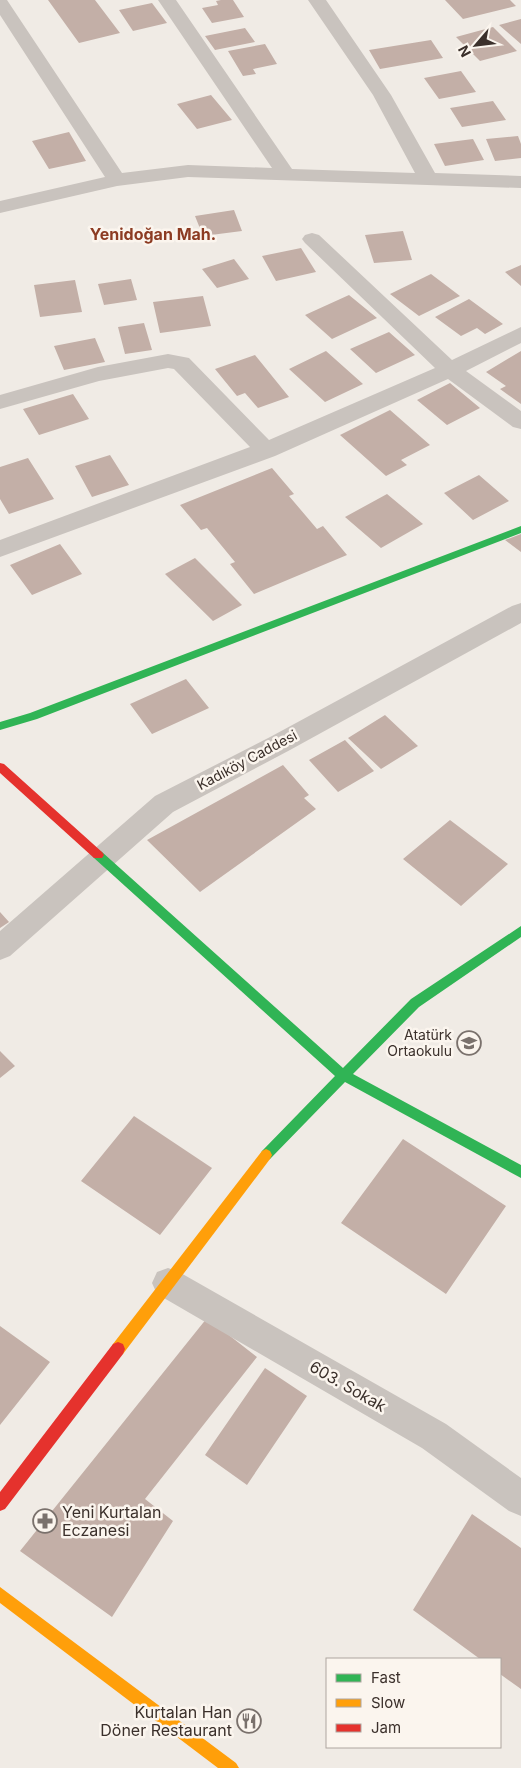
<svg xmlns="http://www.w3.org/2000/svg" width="521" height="1768" viewBox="0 0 521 1768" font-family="Inter,sans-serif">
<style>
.building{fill:#c3afa7}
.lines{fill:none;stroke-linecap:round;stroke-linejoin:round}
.street{fill:#c9c3be;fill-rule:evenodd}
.fast{fill:#30b455;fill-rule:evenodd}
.slow{fill:#ff9f0a;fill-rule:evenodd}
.jam{fill:#e5322d;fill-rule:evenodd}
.labels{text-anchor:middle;stroke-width:5;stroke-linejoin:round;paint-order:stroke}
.street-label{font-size:14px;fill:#3b302b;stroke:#fbf5ee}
.poi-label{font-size:14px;fill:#3b302b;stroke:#fbf5ee;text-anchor:end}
.far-district-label{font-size:16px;font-weight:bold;fill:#8c3b22;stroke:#fbf5ee}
.near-street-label{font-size:16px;fill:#3b302b;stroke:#fbf5ee}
.near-poi-label{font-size:16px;fill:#3b302b;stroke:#fbf5ee;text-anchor:start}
</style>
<rect width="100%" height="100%" fill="#f0ebe5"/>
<path class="building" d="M48,0H95L120,33L79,43Z
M221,0H233L244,17L212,23L202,8L218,5L216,1Z
M445,0H510L516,6L463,19Z
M152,3L167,23L133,31L119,10Z
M521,19V44L499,25Z
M493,27L517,51L480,61L456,37Z
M245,28L255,42L215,50L205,36Z
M431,40L443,58L380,69L369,50Z
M265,44L277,64L253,69L256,74L243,76L228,51Z
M461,71L476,92L439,99L424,78Z
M211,95L232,120L197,129L177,104Z
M493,101L506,120L462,127L450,108Z
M69,132L86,161L49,169L32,141Z
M518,136L521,144V158L495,161L486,139Z
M473,139L484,160L445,166L434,144Z
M234,210L242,231L203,236L195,216Z
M403,231L412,260L374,263L365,235Z
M301,248L316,272L276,281L262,256Z
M234,259L249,279L217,288L202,269Z
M521,265V286L505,272Z
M431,274L460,296L419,316L390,294Z
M131,279L137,300L104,305L98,284Z
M75,280L82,312L40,317L34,285Z
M349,295L377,318L332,339L305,315Z
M203,296L211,326L160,333L153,302Z
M469,299L503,324L485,334L477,328L461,336L435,317Z
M144,323L152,350L125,354L118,327Z
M389,332L415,355L376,373L350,349Z
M95,338L105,362L64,370L54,346Z
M326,351L363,384L325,402L289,369Z
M521,351V404L500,389L506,386L486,372Z
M255,355L289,397L258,408L245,393L237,396L215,369Z
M450,383L480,408L447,425L417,400Z
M73,394L89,419L39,435L23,409Z
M390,410L430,445L401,460L407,465L386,476L340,435Z
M110,455L129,485L92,497L75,466Z
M28,458L54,499L9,514L0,499V467Z
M272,468L294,494L289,496L317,529L323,526L347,555L254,594L230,564L235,562L207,528L201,530L180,505Z
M479,475L509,501L473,520L444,493Z
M387,494L423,524L381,548L345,517Z
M521,534V552L505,540Z
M60,544L82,574L32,595L10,565Z
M195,558L242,605L213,621L165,574Z
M186,679L209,708L152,734L130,704Z
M385,715L418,746L381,769L348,738Z
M345,740L374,771L338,792L309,760Z
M283,765L309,795L304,798L316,809L200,892L147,840Z
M450,820L508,864L461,906L403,859Z
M0,912L9,922L0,928Z
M0,1051L15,1066L0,1078Z
M134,1116L212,1168L160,1235L81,1181Z
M403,1139L506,1206L446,1294L341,1223Z
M207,1318L257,1357L145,1499L173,1521L112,1617L20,1551Z
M0,1326L50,1362L0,1425Z
M265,1368L307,1396L247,1485L205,1455Z
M472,1514L521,1548V1689L500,1674V1659H480L413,1610Z"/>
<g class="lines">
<path class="street" d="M0,0H7L122,173L188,165L272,168L158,0H176L292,169L415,173L373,95L308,0H326L391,95L435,173L521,176V188L188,177L117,186L0,213V201L105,177L0,15Z
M312,233L319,235L452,360L521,327V343L466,371L521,411V429L513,427L448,379L275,456L0,557V540L250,447L174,369L168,368L99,381L0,409V395L98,367L168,354L189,358L269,440L435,368L305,243L302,239L305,235Z
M521,603V623L290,750L173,812L10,956L0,960V931L155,796L272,736L512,606Z
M168,1268L179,1272L446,1424L521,1478V1516L509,1511L422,1448L157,1294L152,1283L157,1272Z"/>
<path class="fast" d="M521,526V533L37,719L0,730V722L30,713Z
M98,850L102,852L343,1068L411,999L521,926V937L419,1007L353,1074L521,1165V1178L345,1082L270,1159L266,1161L262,1159L260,1155L262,1151L335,1076L94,858L92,855L94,852Z"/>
<path class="slow" d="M266,1149L270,1151L272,1155L270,1159L123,1354L118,1356L113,1354L111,1349L113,1344L262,1151Z
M0,1587L236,1763L239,1768H218L0,1603Z"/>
<path class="jam" d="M0,763L4,764L102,852L104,855L102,858H94L0,773Z
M118,1342L123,1344L125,1349L123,1354L5,1509L0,1511V1492L113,1344Z"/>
</g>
<defs>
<g id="school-ring" transform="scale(1.25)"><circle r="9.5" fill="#fbf5ee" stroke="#7a716c" stroke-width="1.5"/><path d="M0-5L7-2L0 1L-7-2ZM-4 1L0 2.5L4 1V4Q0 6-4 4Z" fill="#7a716c"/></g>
<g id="pharmacy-ring" transform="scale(1.25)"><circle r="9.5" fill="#fbf5ee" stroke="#7a716c" stroke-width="1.5"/><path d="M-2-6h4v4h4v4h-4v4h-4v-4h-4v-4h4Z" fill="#7a716c"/></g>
<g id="restaurant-ring" transform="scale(1.25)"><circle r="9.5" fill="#fbf5ee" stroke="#7a716c" stroke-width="1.5"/><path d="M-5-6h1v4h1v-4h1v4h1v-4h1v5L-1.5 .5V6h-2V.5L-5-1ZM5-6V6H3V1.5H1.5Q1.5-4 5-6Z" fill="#7a716c"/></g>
</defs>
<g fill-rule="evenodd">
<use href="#school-ring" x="469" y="1043"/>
<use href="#pharmacy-ring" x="45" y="1521"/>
<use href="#restaurant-ring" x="249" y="1721"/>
</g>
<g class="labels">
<g class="street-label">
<text transform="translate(247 760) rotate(-28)" y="5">Kadıköy Caddesi</text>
</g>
<g class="poi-label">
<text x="452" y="1040">Atatürk<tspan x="452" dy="16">Ortaokulu</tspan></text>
</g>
<g class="far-district-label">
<text x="153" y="240">Yenidoğan Mah.</text>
</g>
<g class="near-street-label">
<text transform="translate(348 1386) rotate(30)" y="6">603. Sokak</text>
</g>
<g class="near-poi-label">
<text x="62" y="1518">Yeni Kurtalan<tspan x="62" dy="18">Eczanesi</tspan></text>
<text x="232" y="1718" text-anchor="end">Kurtalan Han<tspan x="232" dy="18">Döner Restaurant</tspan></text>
</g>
</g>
<rect x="326" y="1658" width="175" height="90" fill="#fbf5ee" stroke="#aea6a0"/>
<rect x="336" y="1674" width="25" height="8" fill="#30b455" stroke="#aea6a0"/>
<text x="371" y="1683" font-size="15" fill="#3b302b">Fast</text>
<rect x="336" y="1699" width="25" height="8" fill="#ff9f0a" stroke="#aea6a0"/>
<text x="371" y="1708" font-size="15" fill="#3b302b">Slow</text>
<rect x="336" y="1724" width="25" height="8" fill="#e5322d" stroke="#aea6a0"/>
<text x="371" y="1733" font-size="15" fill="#3b302b">Jam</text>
<g transform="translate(476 45) rotate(242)" stroke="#fbf5ee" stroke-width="4" paint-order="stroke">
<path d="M0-4L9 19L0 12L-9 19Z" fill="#3b302b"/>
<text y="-8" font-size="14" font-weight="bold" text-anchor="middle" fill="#3b302b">N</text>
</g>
</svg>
